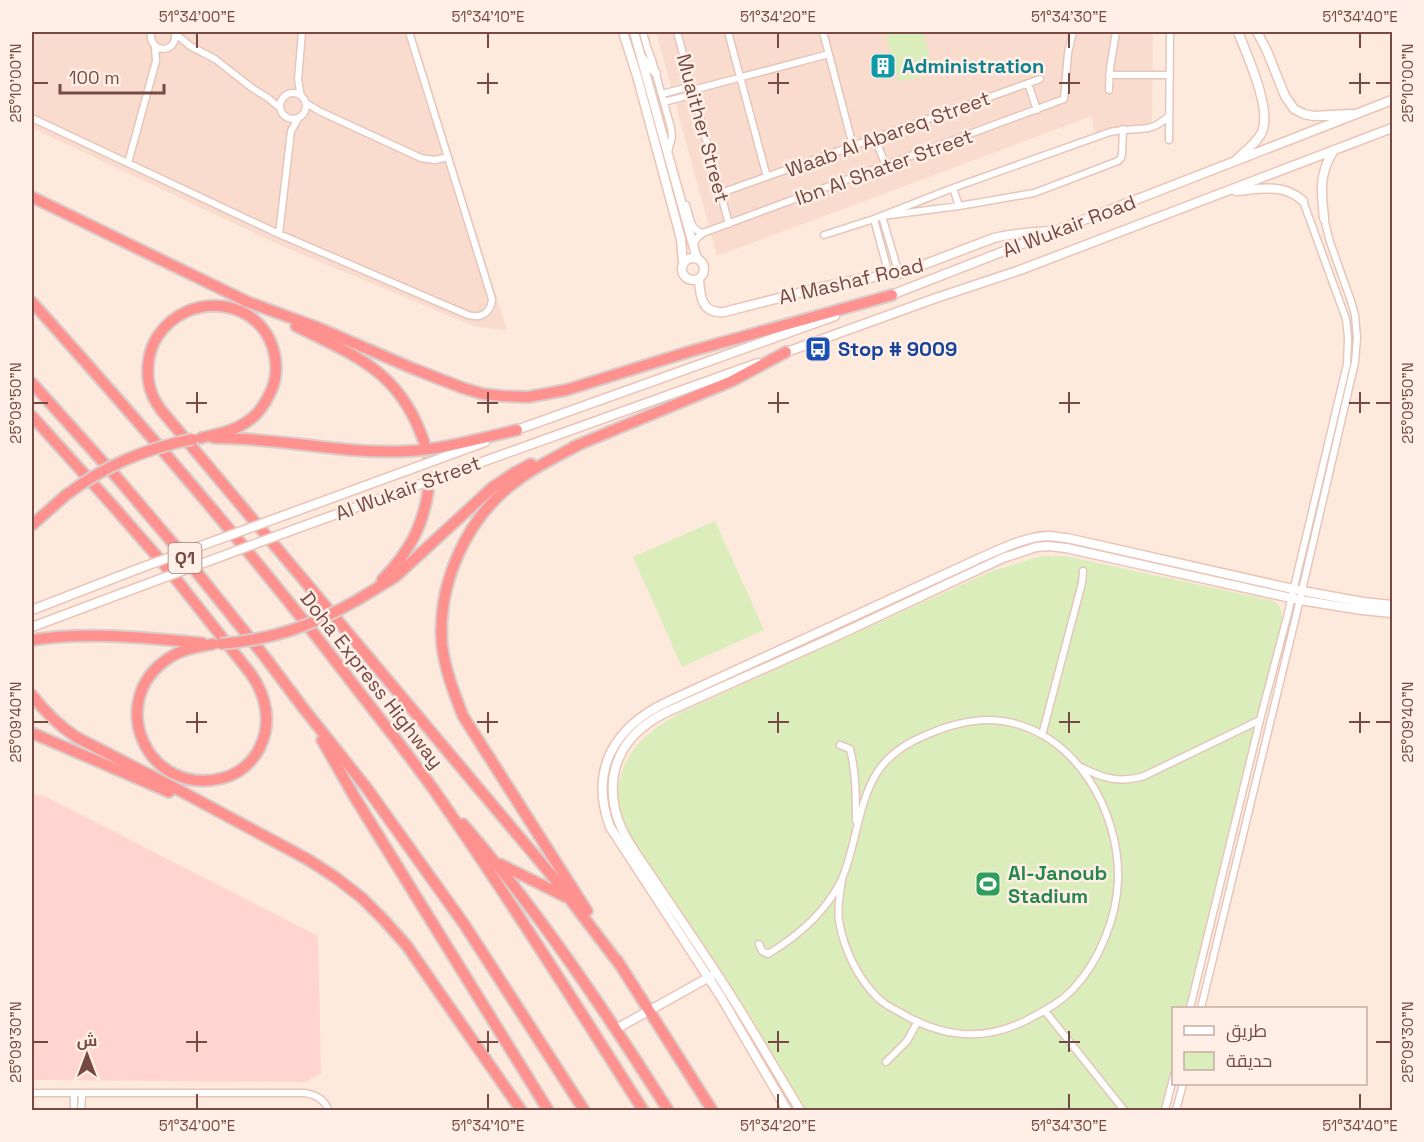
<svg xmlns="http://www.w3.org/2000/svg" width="1424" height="1142" viewBox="0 0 1424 1142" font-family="'Space Grotesk',Cairo,sans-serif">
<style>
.residential{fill:#f9dcce}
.commercial{fill:#ffd4d1}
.green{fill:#daedbb}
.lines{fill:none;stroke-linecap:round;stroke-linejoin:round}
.highway-tunnel{stroke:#dcc2b7;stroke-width:10;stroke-dasharray:10 5;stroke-linecap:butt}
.street-casing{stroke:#e5c6bc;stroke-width:9}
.secondary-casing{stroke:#ebc4b8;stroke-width:11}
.highway-casing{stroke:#d9cccb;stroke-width:14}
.street{stroke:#fff;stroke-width:6}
.secondary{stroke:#fff;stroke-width:8}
.highway{stroke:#ff928e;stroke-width:10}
.secondary-bridge-casing{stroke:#ebc4b8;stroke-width:11;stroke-linecap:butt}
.highway-bridge-casing{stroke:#d9cccb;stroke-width:14;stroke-linecap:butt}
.secondary-bridge{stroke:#fff;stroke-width:8}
.highway-bridge{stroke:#ff928e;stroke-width:10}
.ticks{fill:none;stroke:#764a44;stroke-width:2}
.labels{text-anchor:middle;stroke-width:5;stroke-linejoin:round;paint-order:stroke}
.shield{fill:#ffefe6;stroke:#9f7c75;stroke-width:1.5}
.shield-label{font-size:18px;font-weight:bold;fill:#764a44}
.culture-label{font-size:20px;font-weight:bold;fill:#0d838f;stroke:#ffefe6;text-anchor:start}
.street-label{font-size:20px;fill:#764a44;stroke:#ffefe6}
.transit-label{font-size:20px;font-weight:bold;fill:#164399;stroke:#ffefe6;text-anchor:start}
.leisure-label{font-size:20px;font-weight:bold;fill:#27864d;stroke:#ffefe6;text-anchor:start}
.neatline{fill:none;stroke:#764a44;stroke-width:2}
.ticks-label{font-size:15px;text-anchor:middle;fill:#764a44}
</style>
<rect width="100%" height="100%" fill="#feeadd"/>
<path class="residential" d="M32,32H414L507,330L476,327L282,246L32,128Z
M656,32H1153L1152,129L1094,132L1092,116L717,256Z"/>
<path class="commercial" d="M32,793L46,797L318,936L321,1073L306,1082L32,1080Z"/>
<path class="green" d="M897,32H923L934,73L899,82L886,35Z
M715,521L764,630L682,667L633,557Z
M1042,556H1065L1270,600C1280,603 1282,609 1282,619L1187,1008H1174L1173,1064L1162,1110H805L745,1013L730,996L626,829C622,819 618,809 617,798C617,790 619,782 621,775C630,744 654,728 680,713L992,571Z"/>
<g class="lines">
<path class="highway-tunnel" d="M424,442C428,459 430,474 428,492"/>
<g class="street-casing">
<path id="street" d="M151,32C148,54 178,55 175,32
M643,32L647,47L652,60L671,128L672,137L668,152
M677,32L729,224
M728,32L767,177
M823,32L853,146
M176,34L190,46L215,59L252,88L268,98L280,108
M1109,75H1170
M1028,83L1037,110
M693,90L829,54
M1109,90L1110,68L1116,32
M280 106a13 13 0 1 1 26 0a13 13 0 1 1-26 0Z
M662,94L692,86
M301,96L298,80L302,32
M664,102L694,94
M306,103L319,111L421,158L435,160L448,157
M32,118L279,234L468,315C481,319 491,313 492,299L409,32
M875,138L886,166
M1169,140L1170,32
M128,163L156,61L155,46
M953,188L959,206
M721,193L1040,79
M686,205C690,217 690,230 703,233
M874,219L889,275
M279,234L291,131L298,119
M824,235L874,219L953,188L1110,132C1123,129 1135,130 1148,128C1156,127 1163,121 1169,116
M693,245L697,238L703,233L1064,99L1068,53L1073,32
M899,274L882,216L959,206L1034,193L1042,190L1118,161L1121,158L1122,154L1123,129
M1042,735L1082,583L1083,571
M840,745L850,749C856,773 856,796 856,821
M1083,768C1104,779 1120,783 1144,776L1260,720
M759,944L762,951L768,954C798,936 825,913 841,881C848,866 852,848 856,831C868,783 877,755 926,735C949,725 976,717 1002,721C1075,731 1120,811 1118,880C1117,917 1099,962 1073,989C1060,1003 1042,1012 1025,1021C981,1042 942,1037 901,1013C894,1009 885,1005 879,999C858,979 844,950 839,921C837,908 840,893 842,880
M1190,1008L1260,720L1287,617L1347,364L1348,338L1346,319L1303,201
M1201,1008L1297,612L1355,362L1357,338L1355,315L1351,301L1330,242L1324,218
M1045,1011L1124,1110
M886,1062L907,1041L917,1023
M32,1093H305C316,1095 325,1099 328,1110
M74,1094V1110
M81,1110L82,1094
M1165,1110L1174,1075
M1176,1110L1183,1084"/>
</g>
<g class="secondary-casing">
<path id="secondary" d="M623,32L637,76L681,239L683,263
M634,32L697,259
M1257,32L1267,51L1285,96L1294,109L1304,114L1313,116L1351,114
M642,58L656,73
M1236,160C1245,151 1257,143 1262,132C1272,109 1247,55 1238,32
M1236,191C1260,189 1284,183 1303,201
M1324,218C1321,191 1319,173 1334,150
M682 269a11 11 0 1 1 22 0a11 11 0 1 1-22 0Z
M699,279C700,297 702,314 724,312L818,288L860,279L899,274L994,238C1014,233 1032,232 1052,231
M886,297L1392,100
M781,354L936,298L1020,270L1392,128
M511,432L835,316
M288,514L485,442
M298,528L758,363
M32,610L135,570
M32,627L144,585
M616,1029L713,975
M787,1110L721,997L610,827C589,770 614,727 667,702L976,560C999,550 1023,537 1048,536C1054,536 1061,538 1067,538L1302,591L1363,602L1392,605
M800,1110C772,1064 745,1016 715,971C695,940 674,910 654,880C639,857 618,832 614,804C607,760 630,729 669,711L832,638L1003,558L1036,547L1048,546L1066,548L1300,600L1362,610L1392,613"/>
</g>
<g class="highway-casing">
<path id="highway" d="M32,197L250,303
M245,301L319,328L414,369L463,388L483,394L503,396L528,397L566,390L688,352L892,295
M32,302C141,424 248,547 347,676C376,714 406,751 434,790C507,895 575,1003 643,1110
M296,326C357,357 400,371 424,442
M32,383L120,481L187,560L265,657L304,709L366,787L464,924L584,1110
M32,416L114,507L168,569L251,674C266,695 272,723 260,747C253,762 239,774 223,778C147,798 104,700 169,658C182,649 198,647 213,644
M201,438C217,434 235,431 248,421C259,414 265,404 270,393C276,382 277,370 275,357C265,298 189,288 157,337C147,353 145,377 152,394C154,400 158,405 161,410L553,877L620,965
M214,438C279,437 343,455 408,451C445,449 481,438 517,430
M578,445C558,456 536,466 518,480C467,516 437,583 442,645C445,670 454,693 463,716L587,911
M573,447L732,381L786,352
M32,525L66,495
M382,580C408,553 422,529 428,492
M359,599L395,577L493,487L514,473L531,464
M32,640C86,631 147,638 202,643
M32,695C45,712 58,725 76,737L177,789L307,859L335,877L362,898L384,920L407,946L521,1110
M32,733L169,792
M322,740L354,796L548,1110
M463,824C540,913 605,1011 668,1110
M500,864L566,897
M617,960L712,1110"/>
</g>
<use href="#street" class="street"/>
<use href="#secondary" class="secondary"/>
<use href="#highway" class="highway"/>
<g class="secondary-bridge-casing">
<path id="secondary-bridge" d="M135,570L288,514
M144,585L298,528"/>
</g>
<g class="highway-bridge-casing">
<path id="highway-bridge" d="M66,495C106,465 144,449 193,439
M220,644C275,639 312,626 359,599"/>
</g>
<use href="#secondary-bridge" class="secondary-bridge"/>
<use href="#highway-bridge" class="highway-bridge"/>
</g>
<path class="ticks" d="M197,33V48M488,33V48M778,33V48M1069,33V48M1360,33V48M488,73V94M778,73V94M1069,73V94M1360,73V94M33,83H48M477,83H498M768,83H789M1059,83H1080M1349,83H1370M1376,83H1391M197,392V413M488,392V413M778,392V413M1069,392V413M1360,392V413M33,403H48M186,403H207M477,403H498M768,403H789M1059,403H1080M1349,403H1370M1376,403H1391M197,712V733M488,712V733M778,712V733M1069,712V733M1360,712V733M33,722H48M186,722H207M477,722H498M768,722H789M1059,722H1080M1349,722H1370M1376,722H1391M197,1031V1052M488,1031V1052M778,1031V1052M1069,1031V1052M33,1042H48M186,1042H207M477,1042H498M768,1042H789M1059,1042H1080M1376,1042H1391M197,1094V1109M488,1094V1109M778,1094V1109M1069,1094V1109M1360,1094V1109"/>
<defs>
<g id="building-square" transform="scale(1.35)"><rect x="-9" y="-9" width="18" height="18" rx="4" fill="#0f9aa8" stroke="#ffefe6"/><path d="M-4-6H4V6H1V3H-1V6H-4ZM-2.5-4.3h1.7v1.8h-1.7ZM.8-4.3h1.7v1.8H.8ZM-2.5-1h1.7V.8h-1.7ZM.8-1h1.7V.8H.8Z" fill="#fff"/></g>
<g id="bus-square" transform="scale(1.35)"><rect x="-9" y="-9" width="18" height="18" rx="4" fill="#1a4fb4" stroke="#ffefe6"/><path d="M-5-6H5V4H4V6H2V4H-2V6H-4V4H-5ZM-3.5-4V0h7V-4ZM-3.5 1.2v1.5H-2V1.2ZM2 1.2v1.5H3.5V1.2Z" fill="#fff"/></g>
<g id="stadium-square" transform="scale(1.35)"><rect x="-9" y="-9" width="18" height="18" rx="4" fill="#2e9e5b" stroke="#ffefe6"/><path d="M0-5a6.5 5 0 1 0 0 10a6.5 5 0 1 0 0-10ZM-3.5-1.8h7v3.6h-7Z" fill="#fff"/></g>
</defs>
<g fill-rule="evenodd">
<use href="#building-square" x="883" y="66"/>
<use href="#bus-square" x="818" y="349"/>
<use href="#stadium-square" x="988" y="884"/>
</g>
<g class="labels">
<rect class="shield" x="168.5" y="543" width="33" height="30" rx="4.5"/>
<g class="shield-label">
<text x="185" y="564">Q1</text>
</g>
<g class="culture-label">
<text x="902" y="73">Administration</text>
</g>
<g class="street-label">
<text transform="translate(703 128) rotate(75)" y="7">Muaither Street</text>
<text transform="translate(888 134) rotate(-20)" y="7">Waab Al Abareq Street</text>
<text transform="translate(884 167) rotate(-20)" y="7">Ibn Al Shater Street</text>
<text transform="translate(1069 226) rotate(-21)" y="7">Al Wukair Road</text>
<text transform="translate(851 281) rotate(-13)" y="7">Al Mashaf Road</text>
<text transform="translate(408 488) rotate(-20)" y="7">Al Wukair Street</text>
<text transform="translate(372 680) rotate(52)" y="7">Doha Express Highway</text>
</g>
<g class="transit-label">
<text x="838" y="356">Stop # 9009</text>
</g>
<g class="leisure-label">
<text x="1008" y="880">Al-Janoub<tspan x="1008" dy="23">Stadium</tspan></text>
</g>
</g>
<rect width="1424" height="1142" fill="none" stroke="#ffefe6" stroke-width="66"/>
<rect x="1172" y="1007" width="195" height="78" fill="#ffefe6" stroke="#c8ada5" stroke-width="1.5"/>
<rect x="1184" y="1026" width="30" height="9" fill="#ffffff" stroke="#c8ada5" stroke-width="1.5"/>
<text x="1226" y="1037" font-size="18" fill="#764a44">طريق</text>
<rect x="1184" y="1052" width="30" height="18" fill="#daedbb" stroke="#c8ada5" stroke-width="1.5"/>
<text x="1226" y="1067" font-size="18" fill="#764a44">حديقة</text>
<g transform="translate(87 1055)" stroke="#ffefe6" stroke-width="4.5" paint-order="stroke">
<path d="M0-4.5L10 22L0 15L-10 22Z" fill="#764a44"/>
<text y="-9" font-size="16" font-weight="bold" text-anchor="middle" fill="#764a44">ش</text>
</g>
<path d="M60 84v9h104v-9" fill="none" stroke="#764a44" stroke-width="3"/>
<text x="69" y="84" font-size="18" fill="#764a44" stroke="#ffefe6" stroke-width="4.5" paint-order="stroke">100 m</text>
<rect x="33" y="33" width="1358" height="1076" class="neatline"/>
<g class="ticks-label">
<text x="197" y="22">51°34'00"E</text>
<text x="488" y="22">51°34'10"E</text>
<text x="778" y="22">51°34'20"E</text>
<text x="1069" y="22">51°34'30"E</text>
<text x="1360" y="22">51°34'40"E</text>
<text transform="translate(16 83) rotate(-90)" y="5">25°10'00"N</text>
<text transform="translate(1408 83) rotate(-90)" y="5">25°10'00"N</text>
<text transform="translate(16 403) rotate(-90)" y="5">25°09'50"N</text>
<text transform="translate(1408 403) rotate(-90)" y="5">25°09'50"N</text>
<text transform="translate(16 722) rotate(-90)" y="5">25°09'40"N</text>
<text transform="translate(1408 722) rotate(-90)" y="5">25°09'40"N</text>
<text transform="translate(16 1042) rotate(-90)" y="5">25°09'30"N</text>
<text transform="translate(1408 1042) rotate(-90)" y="5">25°09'30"N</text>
<text x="197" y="1131">51°34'00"E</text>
<text x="488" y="1131">51°34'10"E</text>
<text x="778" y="1131">51°34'20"E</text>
<text x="1069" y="1131">51°34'30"E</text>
<text x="1360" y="1131">51°34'40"E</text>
</g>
</svg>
